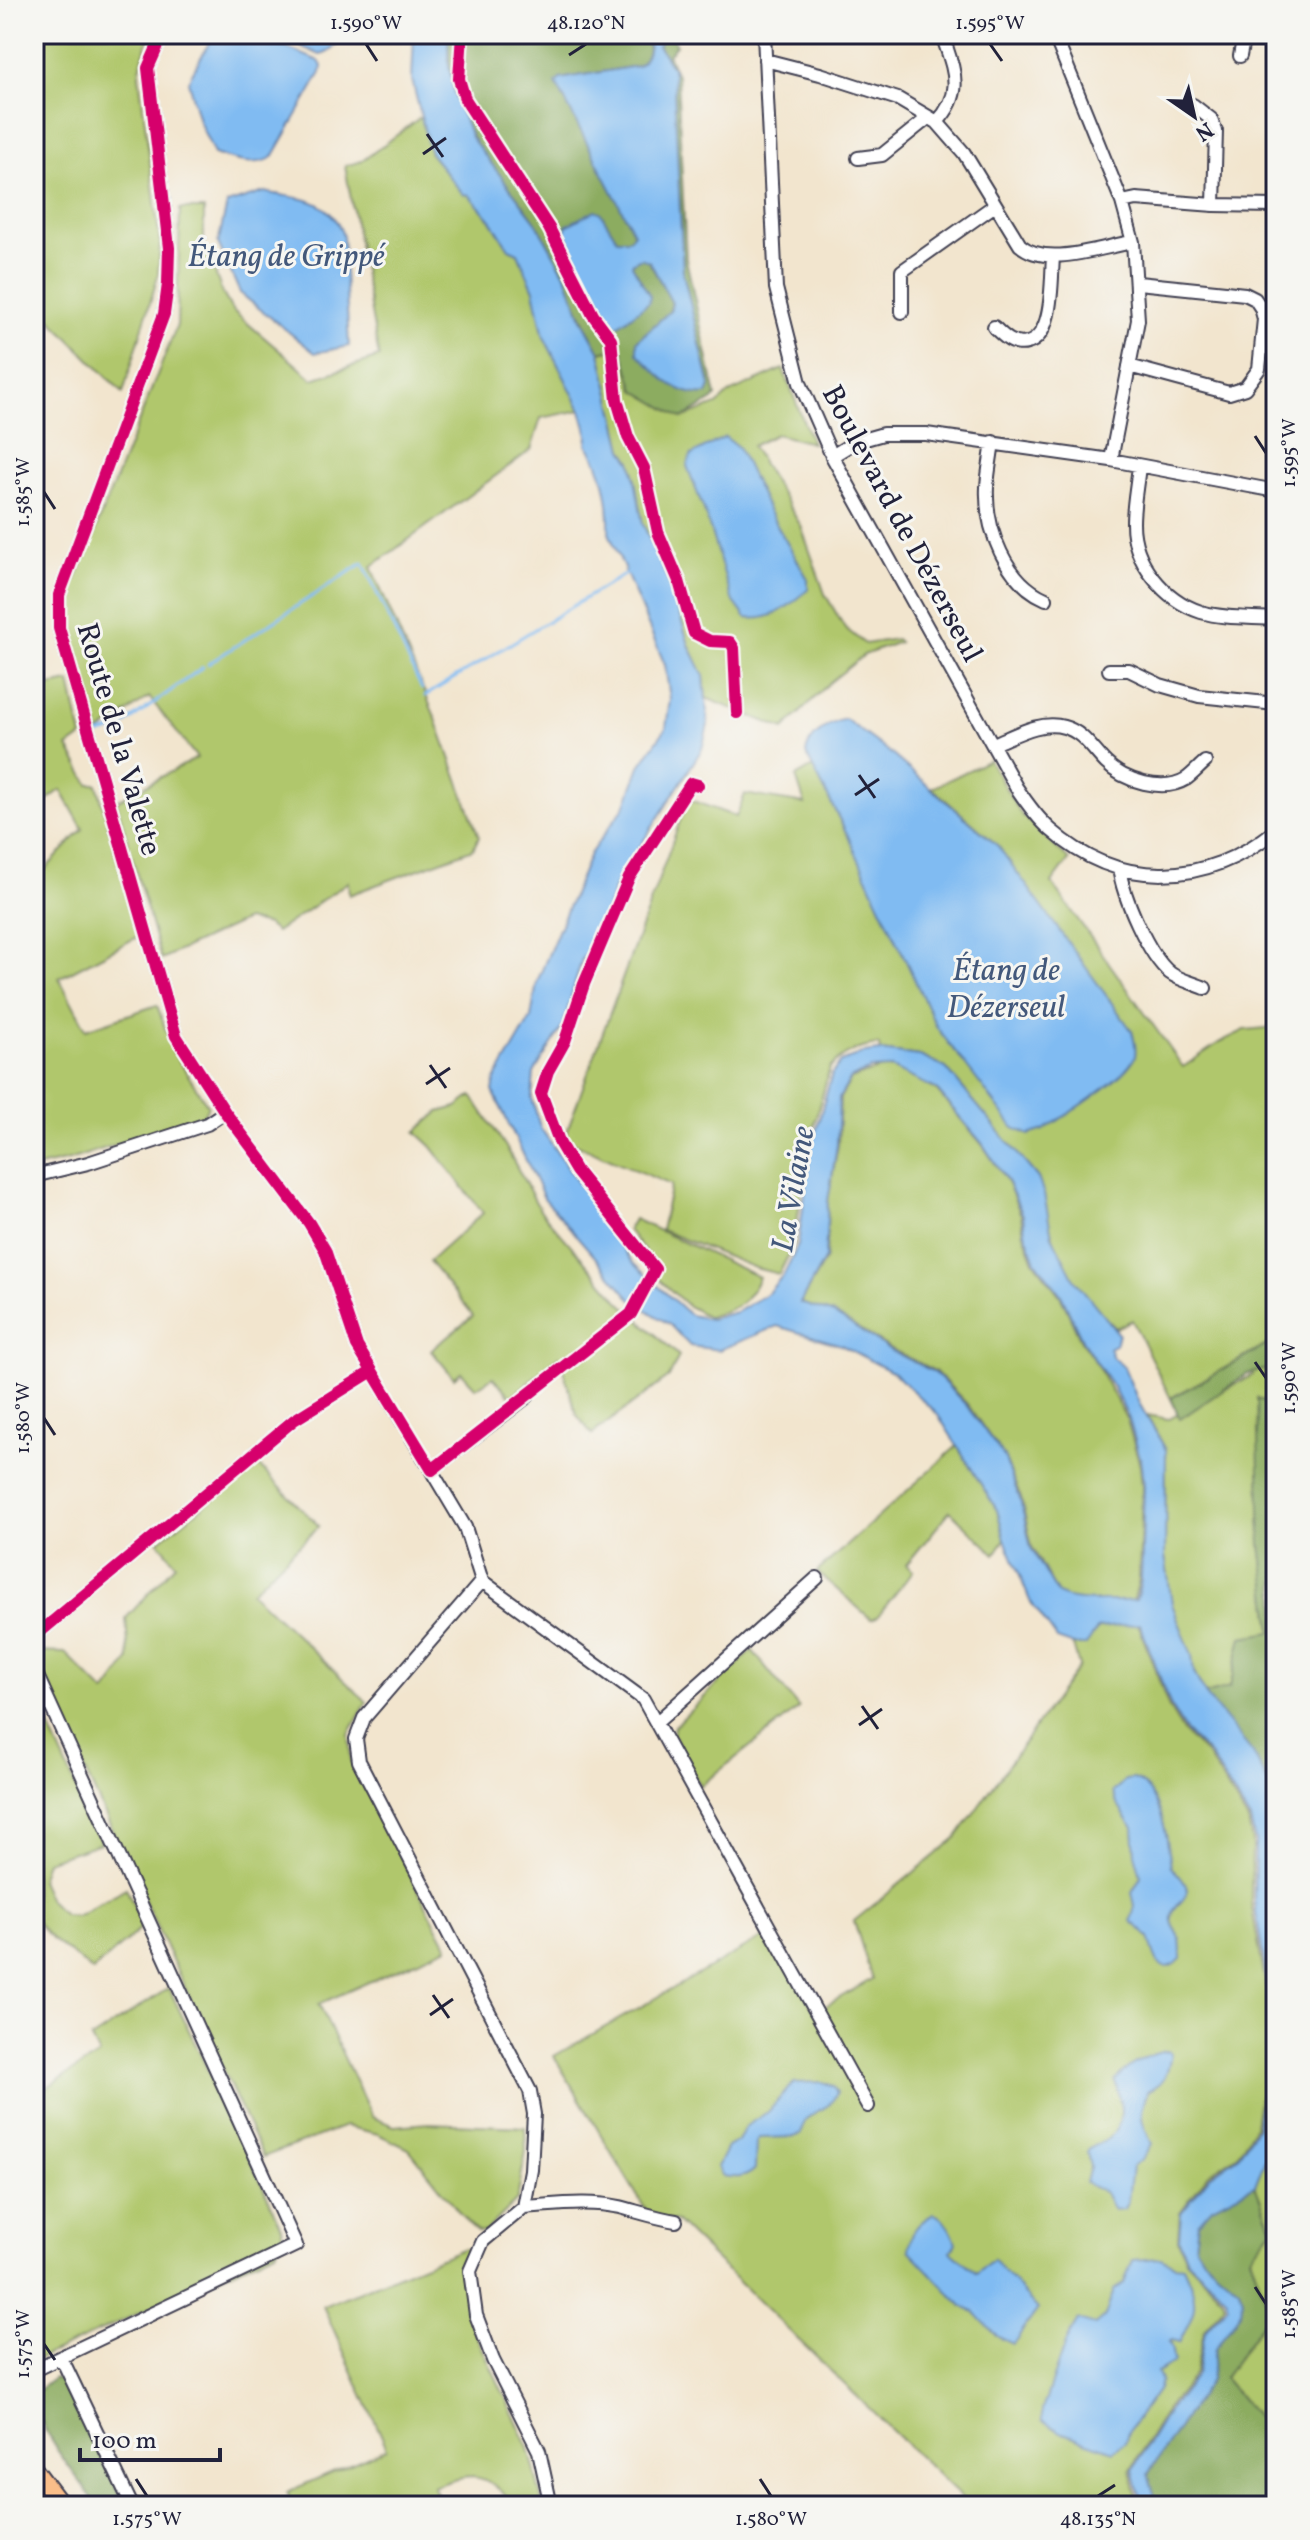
<svg xmlns="http://www.w3.org/2000/svg" width="1310" height="2540" viewBox="0 0 1310 2540" font-family="Vollkorn,serif">
<style>
.green{fill:#b0c76c;stroke:#697454;stroke-width:2}
.forest{fill:#8cac60;stroke:#57674e;stroke-width:2}
.water{fill:#80bbf2;stroke:#516e96;stroke-width:2;fill-rule:evenodd}
.lines{fill:none;stroke-linecap:round;stroke-linejoin:round}
.stream{stroke:#80bbf2;stroke-width:3}
.minor-casing{stroke:#413f51;stroke-width:16}
.highway-casing{stroke:#413f51;stroke-width:20}
.minor{stroke:#fff;stroke-width:12}
.highway{stroke:#f9bd89;stroke-width:16}
.cycleway-casing{stroke:#f6f6f2;stroke-width:17}
.cycleway{stroke:#d6006c;stroke-width:12}
.ticks{fill:none;stroke:#22223b;stroke-width:3}
.labels{text-anchor:middle;stroke-width:6;stroke-linejoin:round;paint-order:stroke}
.street-label{font-size:30px;fill:#22223b;stroke:#f6f6f2}
.water-label{font-size:32px;font-style:italic;fill:#43587b;stroke:#f6f6f2}
.neatline{fill:none;stroke:#22223b;stroke-width:3}
.ticks-label{font-size:20px;text-anchor:middle;fill:#22223b}
</style>
<rect width="100%" height="100%" fill="#f6f6f2"/>
<filter id="ink" filterUnits="userSpaceOnUse"><feTurbulence type="fractalNoise" baseFrequency=".0125" numOctaves="2"/><feDisplacementMap in="SourceGraphic" scale="16" xChannelSelector="R" yChannelSelector="G"/><feConvolveMatrix kernelMatrix="1 2 1 2 8 2 1 2 1" color-interpolation-filters="sRGB"/></filter>
<filter id="wash" filterUnits="userSpaceOnUse"><feTurbulence type="fractalNoise" baseFrequency=".006" numOctaves="4" result="noise"/><feDisplacementMap in="SourceGraphic" scale="32" xChannelSelector="R" yChannelSelector="G"/><feGaussianBlur stdDeviation="1.8" result="paint"/><feColorMatrix in="noise" values="0 0 0 0 0 0 0 0 0 0 0 0 0 0 0 0 0 1.4 0 .05"/><feComposite in="paint" operator="in"/></filter>
<g filter="url(#wash)">
<rect width="100%" height="100%" fill="#f2e5ce"/>
<path class="green" d="M34,34H153L146,45L139,74L160,243L158,276L123,393L51,320L34,297Z
M421,117L430,153L463,193L469,194L491,220L509,249L518,253L534,290L544,337L581,410L541,418L531,450L371,567L436,719L479,837L473,849L349,895L348,882L276,932L267,925L246,920L161,959L116,801L197,758L149,697L99,733L66,622L69,596L177,325L180,209H204V242L222,292L232,310L313,379L379,357L345,166L362,161Z
M621,347L635,390L682,418L717,405L729,393L783,369L812,443L776,434L752,446L801,526L825,594L845,628L865,644L896,639L899,642L864,655L829,683L784,729L706,698L704,676L689,645L669,582L642,524L632,463L623,449L600,352Z
M70,682L82,737L68,747L89,784H97L139,936L59,978L86,1029L157,1005L174,1053L208,1106L203,1116L69,1160L34,1168V881L83,829L61,790L34,809V689Z
M989,760L1021,814L1069,860L1052,883L1183,1067L1220,1042L1245,1030L1276,1027V1340L1171,1398L1178,1414L1253,1375L1249,1364L1276,1351V1407L1258,1398L1261,1545L1272,1632L1242,1638L1230,1687L1205,1694L1194,1673L1192,1656L1172,1604L1165,1556L1166,1450L1147,1415L1168,1419L1178,1413L1132,1320L1116,1328C1089,1304 1062,1269 1052,1234C1046,1215 1043,1196 1038,1178L946,1068L920,1056L880,1051L879,1045C859,1047 844,1053 830,1068L808,1146L794,1244L779,1274L755,1268L661,1230L671,1185L564,1139L688,799L736,817L745,794L805,804L796,777L813,767L847,834L998,846L932,788Z
M882,1068H891L914,1078L936,1090L981,1143L1007,1181L1021,1215L1024,1234L1034,1261L1061,1297L1081,1341L1095,1361L1127,1420L1140,1465L1142,1487L1139,1579L1134,1599L1139,1626L1169,1708L1184,1733L1207,1755L1248,1821L1252,1841L1251,1902L1266,1987L1276,1998L1273,2019L1274,2050L1259,2099L1255,2126L1237,2155L1209,2174L1180,2212L1178,2239L1186,2260L1223,2298L1225,2304L1204,2331L1195,2373L1166,2410L1131,2469L1138,2506H970L677,2222L650,2217L554,2056L771,1933L815,2012L872,1979L854,1921L956,1838L1079,1666L1057,1593L1032,1547L1021,1498L1004,1457L967,1404L935,1371L891,1349L834,1314L800,1303L826,1258L828,1200L838,1145L840,1098L851,1079Z
M472,1096L506,1147L540,1210L620,1302L679,1356L669,1377L592,1434L577,1415L559,1356L511,1397L493,1377L476,1388L461,1372L454,1378L431,1350L473,1316L429,1261L483,1213L431,1146L416,1132L439,1112L457,1107Z
M634,1219L759,1277C747,1305 736,1308 708,1317L688,1306L654,1275L657,1268L628,1230Z
M957,1446L997,1510L1005,1539L995,1554L950,1511L906,1565L913,1571L877,1617L871,1619L817,1572Z
M258,1465L319,1526L251,1592L367,1702L349,1734L351,1762L448,1947L319,2004L372,2117L394,2126L429,2123L525,2127L526,2151L517,2200L485,2232L477,2231L468,2223L409,2149L378,2134L345,2126L263,2157L35,1663V1652L65,1653L105,1693L129,1660L126,1618L176,1564L158,1541Z
M752,1650L799,1708L700,1786L673,1735L674,1727Z
M34,1693L101,1843L46,1861L40,1880L49,1900L64,1915L77,1916L126,1888L143,1926L93,1971L53,1940L34,1920Z
M169,1988L282,2227V2241L276,2251L34,2361V2095L99,2055L91,2039Z
M1276,2081V2440L1224,2378L1270,2312L1250,2256L1272,2228L1255,2185L1273,2138L1269,2093Z
M464,2248L471,2252L464,2276L471,2324L529,2448L543,2506H517C484,2473 477,2471 433,2487L441,2506H293L287,2492L387,2448L323,2306Z"/>
<path class="forest" d="M448,34H602L612,42L643,34L647,38C649,50 648,60 637,66L560,79L556,83L634,233L629,239H617L600,212L565,232L599,308L611,324L650,296L632,265L633,262L641,257L649,262L672,302L670,311L637,341L707,394L710,386L683,273L673,69L658,45L664,34H669L668,37L673,39L676,45L668,55L677,75L686,259L716,396L713,400L682,418L635,390L621,347L600,352C577,310 563,265 537,224C518,193 488,168 471,135C454,103 448,70 448,34Z
M1276,1340V1367L1247,1374L1180,1419L1171,1398Z
M1257,1398L1276,1407V1798L1205,1694L1230,1687L1242,1637L1272,1632L1261,1545Z
M1255,2185L1272,2228L1250,2256L1270,2312L1224,2378L1276,2440V2506H1154L1156,2500L1148,2474L1210,2380L1215,2349L1241,2311L1243,2299L1239,2289L1203,2258L1195,2245L1198,2222L1212,2207Z
M54,2378L68,2383L125,2506H98C78,2477 34,2428 34,2393Z"/>
<path class="water" d="M214,34H254L319,61L322,66L321,73L273,157C257,168 232,160 214,154L199,121L188,81Z
M273,34H342C337,44 332,53 320,55Z
M414,34H448V60L454,93L471,137L536,222L566,276L583,321L600,352L623,449L632,463L643,524L669,582L689,645L704,676L708,725L702,749L615,886L603,924L582,959L563,1026L534,1073L532,1098L540,1127L634,1264L690,1315L710,1319L736,1312L768,1293L784,1274L798,1245L811,1148L832,1074L841,1062L864,1053L880,1051L920,1056L946,1068L1038,1178L1044,1194L1052,1236L1074,1279L1119,1334L1116,1344L1109,1348L1113,1358L1124,1367L1139,1403L1166,1450L1165,1556L1172,1604L1192,1656L1194,1673L1205,1694L1253,1753L1276,1798V1996L1268,1986L1254,1901L1255,1841L1250,1820L1209,1754L1186,1732L1171,1707L1140,1624L1098,1628L1086,1645H1074L1057,1639L1030,1601L1005,1539L997,1510L938,1415L894,1373L841,1345L777,1326L719,1350L690,1346L670,1325L633,1301L544,1198L493,1091L495,1080L531,1018L537,982L590,854L626,804L640,766L666,728L670,699L665,665L609,533C610,504 605,469 587,444L588,435L581,410L544,337L534,290L518,253L509,249L491,220L469,195L463,194L430,153L412,80ZM891,1068L936,1089L982,1143L1007,1181L1023,1215L1025,1232L1036,1261L1062,1296L1082,1340L1113,1387L1129,1419L1142,1465L1144,1487L1141,1580L1136,1600C1117,1601 1071,1604 1057,1593L1031,1548L1020,1499L1004,1457L966,1405L934,1372L890,1350L834,1314L800,1303L825,1258L828,1201L837,1145L839,1098L851,1078L871,1069Z
M643,34H664L658,46L673,69L683,273L710,386L707,394C677,398 657,373 637,353V341L670,311L672,303L650,262L641,258L633,262L632,265L650,296L649,302L618,326C596,320 574,253 565,232L566,226L595,210L600,212L617,239H629L634,233L556,83L560,79L637,66C647,60 654,43 643,34Z
M264,192C301,200 329,195 343,236L349,346L315,353L240,293L218,243L227,204Z
M725,437L738,447L768,510L808,579V590C789,606 772,622 746,618L732,599L704,510L687,466L691,455Z
M845,719L888,751L998,846L1132,1031C1134,1039 1137,1047 1135,1056C1129,1077 1064,1116 1044,1130L1029,1135L1014,1128L937,1028L847,834L806,754C807,737 829,723 845,719Z
M1134,1779C1162,1790 1168,1841 1171,1867C1208,1902 1169,1897 1172,1921C1173,1928 1179,1933 1180,1939C1181,1945 1181,1953 1181,1959C1156,1981 1154,1952 1149,1937L1131,1921L1135,1906L1132,1892L1141,1876L1135,1854L1133,1828L1117,1804L1113,1792L1125,1780Z
M1276,2014V2081L1269,2094L1273,2138L1255,2185L1212,2207L1198,2223L1195,2245L1203,2258L1239,2289L1243,2299L1241,2311L1215,2349L1210,2380L1148,2474L1156,2500L1154,2506H1142L1133,2469L1168,2411L1197,2374L1205,2331L1228,2305L1226,2297L1187,2260L1179,2239L1181,2213L1210,2176L1238,2156L1257,2127L1261,2099L1276,2050Z
M1168,2051L1171,2054C1167,2074 1166,2082 1148,2091C1138,2116 1141,2121 1152,2144L1141,2160L1132,2166L1128,2200L1124,2209L1114,2210L1105,2193L1086,2183L1090,2166L1087,2152C1093,2144 1102,2144 1109,2137C1128,2122 1120,2101 1115,2081C1126,2066 1149,2053 1168,2051Z
M823,2082L833,2086L837,2092C830,2111 816,2108 806,2120C803,2124 803,2129 801,2134L794,2137L759,2138L756,2142L755,2169C746,2179 735,2178 723,2176L717,2167L727,2147L738,2141L745,2127L769,2111L793,2083Z
M934,2214C946,2218 952,2232 956,2243L951,2251L977,2273L993,2259L1038,2309L1013,2344L998,2337L974,2312L962,2306L909,2250C911,2231 917,2223 934,2214Z
M1161,2258L1174,2265L1183,2266C1200,2303 1197,2308 1179,2343L1171,2341L1168,2343L1171,2346L1174,2362L1157,2372L1160,2380L1158,2389L1128,2432L1125,2443L1113,2451L1063,2433L1042,2421V2410L1065,2343L1078,2320L1095,2325L1105,2316L1114,2290L1124,2283L1133,2260Z"/>
<g class="lines">
<path class="stream" d="M208,664L363,563L422,689
M425,696L627,573
M98,735L120,728L203,667"/>
</g>
</g>
<g filter="url(#ink)">
<g class="lines">
<g class="minor-casing">
<path id="minor" d="M163,34L148,68L169,248L168,284L164,314L59,595V628L176,1036L225,1112L309,1223L325,1250L357,1346L465,1527L482,1581L364,1718L356,1739L359,1761L530,2091L534,2114L531,2170L524,2207L483,2241L470,2271L476,2315L493,2360L539,2451L551,2506
M764,34L776,288L800,383L832,456L1016,787C1026,802 1037,818 1051,830C1120,891 1207,886 1276,830
M1054,34L1122,202L1133,242L1138,320L1111,460
M1120,34H1122
M1057,41L1071,34
M1240,56L1243,40L1248,34
M765,60L820,74L898,99L937,122L964,153L1020,245C1046,268 1101,247 1133,242
M1193,105L1211,119L1216,131L1214,205
M937,122C966,91 953,69 942,34
M858,158L882,155L929,117
M1122,202L1136,199L1214,205L1276,206
M902,312V271L995,205
M994,327C1003,336 1014,347 1027,343C1054,337 1051,281 1053,257
M1129,366L1229,393L1245,388L1259,369L1264,319L1261,308L1255,299L1245,294L1138,283
M993,442C991,457 988,472 987,487C985,529 1006,582 1046,599
M832,456L855,442L883,434H926L1111,460L1276,491
M1139,466C1137,485 1133,504 1133,523C1133,562 1164,600 1201,612C1224,619 1252,617 1276,619
M1109,670H1129L1160,685L1199,696L1276,704
M993,744C1014,736 1040,720 1064,727C1083,732 1092,749 1106,763C1124,781 1163,793 1186,779C1193,774 1199,767 1205,762
M1119,868C1123,896 1148,955 1170,973C1179,980 1194,983 1205,988
M34,1176L88,1163L207,1124L225,1112
M432,1470L528,1396
M482,1581L643,1699L868,2106
M34,1637L294,1420L371,1372
M34,1669L296,2245L34,2370
M656,1723L817,1578
M524,2207C555,2205 589,2200 620,2207C639,2212 657,2218 676,2221
M61,2357L132,2506"/>
</g>
<g class="highway-casing">
<path id="highway" d="M34,2469L62,2506"/>
</g>
<use href="#minor" class="minor"/>
<use href="#highway" class="highway"/>
<g class="cycleway-casing">
<path id="cycleway" d="M163,34L148,68L169,248L168,284L164,314L59,595V628L176,1036L225,1112L309,1223L325,1250L357,1346L432,1470L631,1314L655,1269L576,1171L560,1144L541,1093L548,1071L565,1041L584,984L629,878L691,783L698,785
M462,34L459,79L465,99L549,228L593,315L611,339L617,400L628,437L644,468L658,532L679,581L694,633L710,641L730,642L734,648L737,713
M34,1637L294,1420L371,1372"/>
</g>
<use href="#cycleway" class="cycleway"/>
</g>
</g>
<path class="ticks" d="M366,44L377,61M990,44L1002,61M569,55L586,44M427,134L443,157M423,154L446,138M1255,436L1266,453M44,492L55,509M859,775L875,798M855,795L879,779M430,1065L446,1088M426,1084L450,1068M1255,1362L1266,1378M44,1418L55,1435M862,1706L878,1729M859,1725L882,1709M433,1995L449,2018M430,2015L453,1999M1255,2287L1266,2304M44,2344L55,2360M136,2479L147,2496M760,2479L771,2496M1098,2496L1115,2485"/>
<g class="labels">
<g class="street-label">
<text transform="translate(903 523) rotate(62)" y="10">Boulevard de Dézerseul</text>
<text transform="translate(120 739) rotate(74)" y="10">Route de la Valette</text>
</g>
<g class="water-label">
<text x="286" y="266">Étang de Grippé</text>
<text x="1006" y="980">Étang de<tspan x="1006" dy="37">Dézerseul</tspan></text>
<text transform="translate(792 1189) rotate(-80)" y="11">La Vilaine</text>
</g>
</g>
<rect width="1310" height="2540" fill="none" stroke="#f6f6f2" stroke-width="88"/>
<g transform="translate(1194 116) rotate(146)" stroke="#f6f6f2" stroke-width="6" paint-order="stroke">
<path d="M0-6L14 30L0 20L-14 30Z" fill="#22223b"/>
<text y="-12" font-size="22" font-weight="bold" text-anchor="middle" fill="#22223b">N</text>
</g>
<path d="M80 2448v12h140v-12" fill="none" stroke="#22223b" stroke-width="4"/>
<text x="92" y="2448" font-size="24" fill="#22223b" stroke="#f6f6f2" stroke-width="6" paint-order="stroke">100 m</text>
<rect x="44" y="44" width="1222" height="2452" class="neatline"/>
<g class="ticks-label">
<text x="366" y="29">1.590°W</text>
<text x="586" y="29">48.120°N</text>
<text x="990" y="29">1.595°W</text>
<text transform="translate(1288 453) rotate(-90)" y="7">1.595°W</text>
<text transform="translate(22 492) rotate(-90)" y="7">1.585°W</text>
<text transform="translate(1288 1378) rotate(-90)" y="7">1.590°W</text>
<text transform="translate(22 1418) rotate(-90)" y="7">1.580°W</text>
<text transform="translate(1288 2304) rotate(-90)" y="7">1.585°W</text>
<text transform="translate(22 2344) rotate(-90)" y="7">1.575°W</text>
<text x="147" y="2525">1.575°W</text>
<text x="771" y="2525">1.580°W</text>
<text x="1098" y="2525">48.135°N</text>
</g>
</svg>
